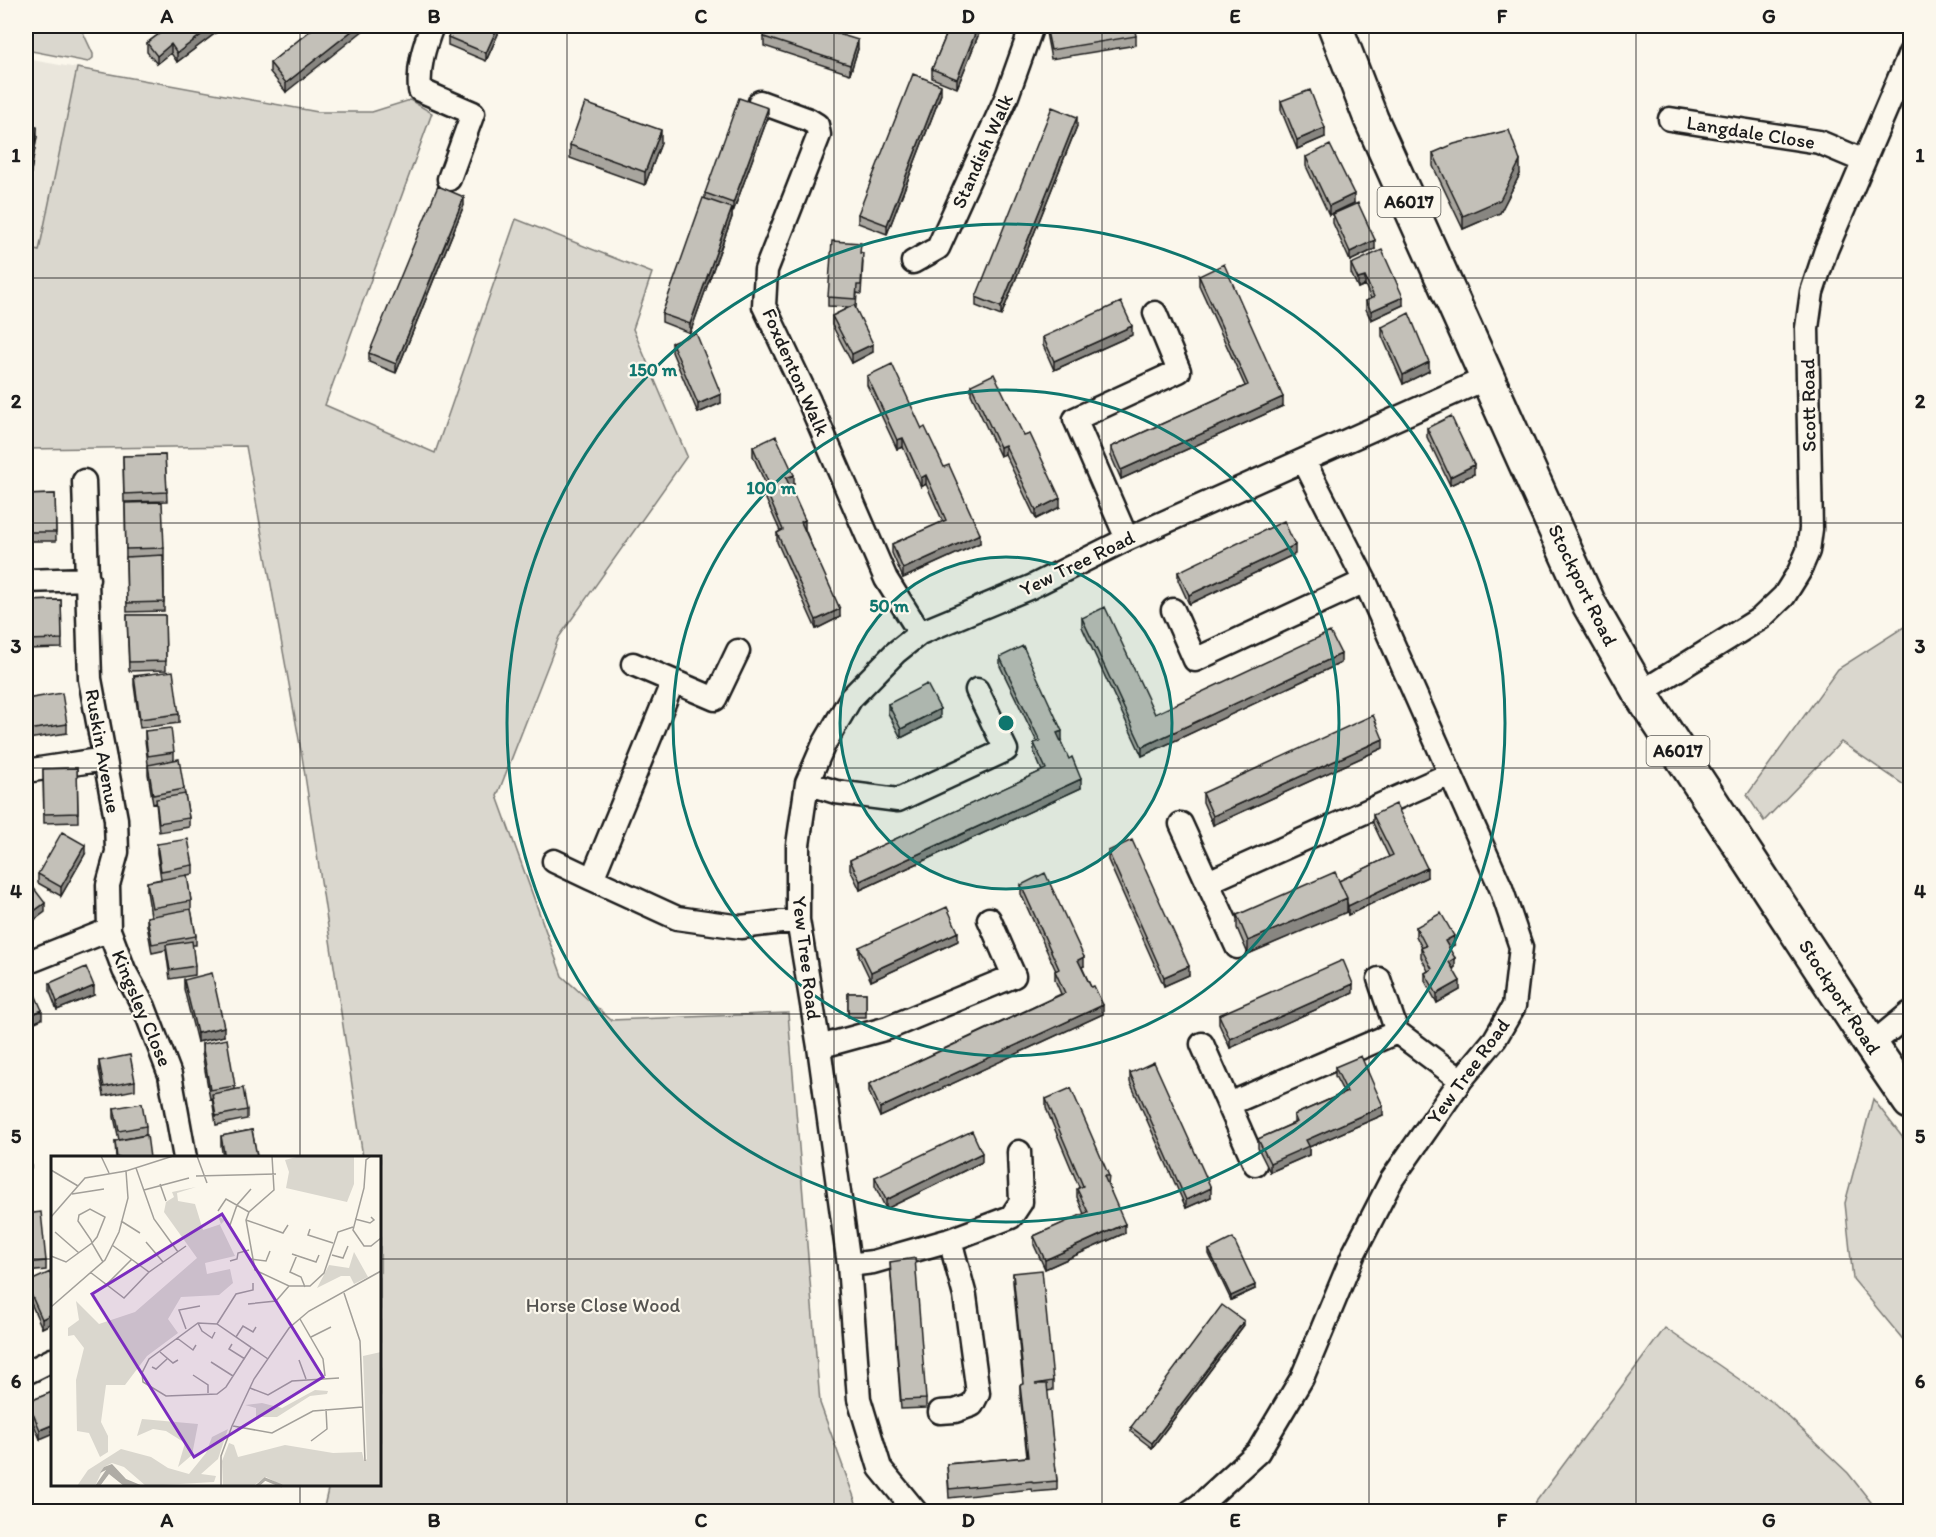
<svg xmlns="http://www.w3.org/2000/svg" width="1936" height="1537" viewBox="0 0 1936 1537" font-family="Itim,sans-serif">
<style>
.built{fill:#eae6dc}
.green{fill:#dad7ce;stroke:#7b7a75;stroke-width:1.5}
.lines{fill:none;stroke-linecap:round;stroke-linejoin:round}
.minor-casing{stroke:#1c1c1c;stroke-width:27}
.trunk-casing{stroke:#1c1c1c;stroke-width:38}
.minor{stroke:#fbf7ec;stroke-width:22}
.trunk{stroke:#fbf7ec;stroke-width:33}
.wall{fill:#a8a59e;stroke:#1c1c1c;stroke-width:1.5}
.shaded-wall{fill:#888681;stroke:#1c1c1c;stroke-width:1.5}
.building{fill:#c3c0b8;stroke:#1c1c1c;stroke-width:1.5}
.grid{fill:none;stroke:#1c1c1c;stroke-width:1.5;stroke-opacity:0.55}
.ring{fill:none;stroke:#0f766e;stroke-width:3}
.labels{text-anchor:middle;stroke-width:4.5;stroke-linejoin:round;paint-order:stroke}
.shield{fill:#fbf7ec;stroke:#5f5e5a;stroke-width:1.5}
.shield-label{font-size:18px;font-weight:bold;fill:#1c1c1c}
.street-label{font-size:20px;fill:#1c1c1c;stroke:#fbf7ec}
.park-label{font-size:20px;fill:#555451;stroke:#fbf7ec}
.inset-river{fill:none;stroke:#afaca5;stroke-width:3}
.inset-road{fill:none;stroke:#a29f99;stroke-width:1.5}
.view{fill:#7b2cbf;fill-opacity:0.15;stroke:#7b2cbf;stroke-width:3}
.inset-edge{fill:none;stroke:#1c1c1c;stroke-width:3}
.centre{fill:#0f766e;stroke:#fbf7ec;stroke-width:3}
.ring-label{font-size:18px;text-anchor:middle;font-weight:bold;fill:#0f766e;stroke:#fbf7ec;stroke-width:4.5;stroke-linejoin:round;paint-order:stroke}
.neatline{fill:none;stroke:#1c1c1c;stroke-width:2}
.grid-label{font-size:20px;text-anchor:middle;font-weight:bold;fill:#1c1c1c}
</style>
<rect width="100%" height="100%" fill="#fbf7ec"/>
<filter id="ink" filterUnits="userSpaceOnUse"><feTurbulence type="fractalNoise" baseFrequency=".0167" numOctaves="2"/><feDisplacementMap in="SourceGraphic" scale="12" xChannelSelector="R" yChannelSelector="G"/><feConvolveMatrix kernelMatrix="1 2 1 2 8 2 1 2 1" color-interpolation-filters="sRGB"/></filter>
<g filter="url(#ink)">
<path class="built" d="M26,59L77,68L26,315Z"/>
<path class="green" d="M26,26H80L93,54V58L88,62L26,50Z
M77,68L318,112H372L410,100L432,113L325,405L435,453L516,219L652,273L633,329L687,456L559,637L497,796L562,976L611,1020L788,1013L820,1403L859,1511H323L329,1485L380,1484V1158L363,1157L302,756L246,446L26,449V248L39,251Z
M1910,623V789L1841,742L1764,821L1747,795L1838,669Z
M1873,1099L1910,1147V1348L1853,1279L1845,1203Z
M1665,1328L1775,1404L1848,1473L1878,1511H1529Z"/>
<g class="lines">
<g class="minor-casing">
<path id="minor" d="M432,26C424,47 418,66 420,90L473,113L449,179
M760,102L809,120L817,125L819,135L766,270L764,306L809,401L886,579L920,633
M1670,119L1819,142L1864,161
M913,262L938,248L1007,96L1032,26
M1127,539L1075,419L1179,371L1155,313
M26,581L88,579
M1173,610L1195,660L1365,581
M633,664L715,699L738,651
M673,681L592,879L677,918L741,927L798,920
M1640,693L1761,618L1784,596L1799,572L1808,551L1811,529L1807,328L1812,292L1826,250L1910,53
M26,771L105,759
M807,783L836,792L898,800L1006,750L977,690
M1181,824L1237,947
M554,861L592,879
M1208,882L1450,774
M109,930L124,970L144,1007L170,1075L185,1158
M26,963L109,930L108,885L117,852L116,819L90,679L84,481
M1379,979L1397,1032
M1202,1044L1255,1164
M1871,1045L1910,1013
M819,1047L888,1028L1014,976L989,919
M1229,1104L1397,1032L1461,1080
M849,1265L873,1262L950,1240L1011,1217L1021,1202L1019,1152
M26,1373L52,1360
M940,1412L955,1411L972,1405L978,1393L965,1296L950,1240
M916,1512L880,1468L859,1399L849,1265L819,1047L798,920V845L807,783L824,744L851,698L895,653L920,633L1031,587L1127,539L1487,378
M1190,1512L1200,1505L1258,1452L1302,1378L1354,1253L1392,1179L1461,1080L1495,1039L1514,1006L1521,947L1501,888L1365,581L1304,461"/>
</g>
<g class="trunk-casing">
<path id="trunk" d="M1335,26L1371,119L1589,604L1640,693L1871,1045L1910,1102"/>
</g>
<use href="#minor" class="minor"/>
<use href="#trunk" class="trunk"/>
</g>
<path class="wall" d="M170,26H225L177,62L171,53L157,64L147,52V43Z
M316,26L286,92L270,72V63Z
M950,26H982L957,88L932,78V69Z
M1046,26L1136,36V45L1051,59L1046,33Z
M498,34L486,61L448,45V37Z
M764,37L858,49L850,74L764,46Z
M941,94L887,234L858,223V214Z
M1281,101L1325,137L1297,149L1281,110Z
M768,117L733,212L732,211V217L690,333L662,322V314L705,198V193Z
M26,125L37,136L30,177H26Z
M1077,126L1001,316L976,306V297Z
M661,143L645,185L570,158V145Z
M1433,153L1520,174L1500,213L1463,229L1433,166Z
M1306,157L1354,203L1329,215L1306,166Z
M464,205L396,373L369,362V353Z
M1333,214L1375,249L1350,261L1333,223Z
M861,253L863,262L861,294L857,293L856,308H855L873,352L852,363L832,325V316L850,307L828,306V297Z
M1351,264L1403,305L1371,320L1366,309V301L1371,299L1365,285L1358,288L1351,273Z
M1199,276L1283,406L1121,479L1111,456V447L1245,386L1199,285Z
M1382,327L1429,371L1403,384L1382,336Z
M1132,335L1054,370L1043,345V337Z
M672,343L721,403L698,413L672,352Z
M867,376L922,429L980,543L903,578L892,553V544L943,522L926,484L921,487L903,447L897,449L867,385Z
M971,385L1024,436L1060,507L1036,519L1005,454L1000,456L971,394Z
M1427,428L1474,474L1450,485L1427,437Z
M753,447L794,484L790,486L805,529L840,617L816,629L777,542V533L780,531L765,497V488L767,487L753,456Z
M165,455L167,501L124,502L123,456Z
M55,494L56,541H26V495Z
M125,503L164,548V611L127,612Z
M1295,554L1189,604L1178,580V572Z
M61,600L62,648L26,649V601Z
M127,615H165L166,670L129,671Z
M1082,618L1155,714L1341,663L1142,756L1082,627Z
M1000,657L1062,740H1060L1081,788L860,890L850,869V860L1042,771L1034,752V743L1037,742L1000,666Z
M134,676L179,714V723L140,728L134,685Z
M26,699L67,724V733L28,739L26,725Z
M888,704L940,718L901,738L888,713Z
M145,731L174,752V760L184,789L189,818V827L159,832L156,803L153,804L148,774V764L145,740Z
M1383,748L1213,825L1203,802V793Z
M77,768L78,822L44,823L43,769Z
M1373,815L1427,877L1348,915L1347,911L1248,954L1237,928V915L1339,881L1389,857L1373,823Z
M157,844L193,865V874L187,875L191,901V910L196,936V945H192L195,966V975L170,979L166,950L152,953L147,925V917L151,916L147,891V882L161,879L157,853Z
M1108,851L1189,975L1164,986L1108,860Z
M85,854L61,896L38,883V874Z
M1021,885L1084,966L1082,967L1103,1014L880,1117L869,1092V1084L1061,994L1055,980V971H1056L1021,894Z
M1416,927L1454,945L1449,948L1455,967L1453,969L1460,990L1437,1003L1425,981V973L1428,971L1421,957V948H1422L1416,936Z
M958,941L871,981L859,956V947Z
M184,980L224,1036L197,1042L184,989Z
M50,983L94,995L57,1010L50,992Z
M848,993H866V1017H848Z
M1353,993L1230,1048L1219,1024V1015Z
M202,1044L235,1086V1090L247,1110V1119L216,1125L212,1098L210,1099L202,1053Z
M99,1061L135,1081V1090L104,1096L99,1070Z
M1335,1067L1383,1115L1309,1147V1155L1270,1172L1258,1148V1139L1294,1123V1115L1344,1093L1335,1076Z
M1130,1073L1211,1197L1186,1208L1130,1082Z
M1046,1099L1109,1176L1108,1185L1125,1233L1045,1269L1034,1245V1236L1084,1214L1077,1197V1189L1079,1187L1046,1108Z
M114,1108L146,1126V1135L119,1140L114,1117Z
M252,1130L257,1158H223L221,1145V1136Z
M115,1141L150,1158H116Z
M982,1162L886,1209L875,1186V1177Z
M26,1214L46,1261V1270L26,1272Z
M1209,1250L1255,1289L1231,1300L1209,1254Z
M890,1262L926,1399V1408L901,1409Z
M1013,1273L1053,1381V1390L1047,1391L1057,1481V1490L1033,1492L1032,1489L949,1498L947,1464L1027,1457L1020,1394V1385L1023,1384L1013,1282Z
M52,1278V1323L42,1328L26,1292V1283Z
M1244,1325L1152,1448L1131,1432V1427Z
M52,1392L40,1439L28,1411V1402Z"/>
<path class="shaded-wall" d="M213,26H225L177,62V53Z
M358,26H369L286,92V83Z
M498,26V34L486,61V53Z
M978,26H982L957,88V79Z
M858,40V49L850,74V65Z
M171,44V53L157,64V56Z
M941,85V94L887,234V225Z
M768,108V117L733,212V203Z
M1077,117V126L1001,316V307Z
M37,127V136L30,177V168Z
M1325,128V137L1297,149V140Z
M661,130V143L645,185V172Z
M1520,161V174L1500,213L1463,229V216Z
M1354,194V203L1329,215V206Z
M464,197V205L396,373V364Z
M732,208V217L690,333V324Z
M1375,240V249L1350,261V252Z
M1365,277V285L1358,288V279Z
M1403,297V305L1371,320V311Z
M1132,326V335L1054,370V361Z
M873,344V352L852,363V354Z
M1429,362V371L1403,384V375Z
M721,394V403L698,413V404Z
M1283,397V406L1121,479V470Z
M903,438V447L897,449V440Z
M1005,445V454L1000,456V447Z
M1474,465V474L1450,485V477Z
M794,475V484L786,487V478Z
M926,475V484L921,487V478Z
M1060,498V507L1036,519V510Z
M805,520V529L801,531V522Z
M980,534V543L903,578V569Z
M1295,545V554L1189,604V595Z
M840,609V617L816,629V620Z
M1341,654V663L1142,756V747Z
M940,709V718L901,738V729Z
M1062,731V740L1057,742V733Z
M1383,739V748L1213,825V816Z
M1081,779V788L860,890V881Z
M85,845V854L61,896V887Z
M1427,868V877L1348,915V906Z
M1347,898V912L1248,954V941Z
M45,903V912L26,926V917Z
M958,932V941L871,981V972Z
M1454,936V945L1445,950V941Z
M1084,957V966L1078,969V960Z
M1455,958V967L1449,971V962Z
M1189,966V975L1164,986V977Z
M1460,981V990L1437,1003V994Z
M1353,984V993L1230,1048V1039Z
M94,986V995L57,1010V1002Z
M1103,1005V1014L880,1117V1108Z
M42,1010V1019L26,1026V1017Z
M224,1027V1036L197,1042V1033Z
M1383,1106V1115L1309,1147V1155L1270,1172V1163L1306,1140Z
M982,1153V1162L886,1209V1200Z
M31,1160V1169L26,1171V1162Z
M1211,1188V1197L1186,1208V1200Z
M1125,1224V1233L1045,1269V1260Z
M1255,1285V1289L1231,1300V1296Z
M52,1314V1323L42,1328V1319Z
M1244,1321V1325L1152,1448V1443Z
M52,1425V1434L40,1439V1430Z
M34,1433V1442L26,1445V1436Z"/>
<path class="building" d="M170,26H213L177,53L171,44L157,56L147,43Z
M316,26H358L286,83L270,63Z
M453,26H498L486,53L448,37Z
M768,26H812L858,40L850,65L764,37Z
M950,26H978L957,79L932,69Z
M1046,26H1134L1136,36L1051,50Z
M913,74L941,85L887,225L858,214Z
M1310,90L1325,128L1297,140L1281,101Z
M739,98L768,108L733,203L705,193Z
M585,103L661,130L645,172L570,145Z
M1052,107L1077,117L1001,307L976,297Z
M26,125L37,127L30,168H26Z
M1509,130L1520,161L1500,200L1463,216L1433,153L1454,144Z
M1330,145L1354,194L1329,206L1306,157Z
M438,186L464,197L396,364L369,353Z
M703,198L732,208L690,324L662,314Z
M1358,203L1375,240L1350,252L1333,214Z
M832,241L861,243L860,253H863L861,285H857L856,299L828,297Z
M1382,250L1403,297L1371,311L1366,301L1374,297L1365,277L1358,279L1351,264Z
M1224,264L1283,397L1121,470L1111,447L1248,385L1199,276Z
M1121,302L1132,326L1054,361L1043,337Z
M854,305L873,344L852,354L832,316Z
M1409,313L1429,362L1403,375L1382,327Z
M696,333L721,394L698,404L672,343Z
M892,364L922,429L925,427L944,467L949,465L980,534L903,569L892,544L946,520L926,475L921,478L903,438L897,440L867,376Z
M994,374L1024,436L1030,434L1060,498L1036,510L1005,445L1000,447L971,385Z
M1451,416L1474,465L1450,477L1427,428Z
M776,436L794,475L786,478L805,520L801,522L840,609L816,620L777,533L783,530L765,488L770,486L753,447Z
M165,455L167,492L124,494L123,456Z
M55,494L56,532H26V495Z
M162,502L164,548L126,549L125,503Z
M1284,521L1295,545L1189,595L1178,572Z
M163,555L164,602L127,603L126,557Z
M61,600L62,639L26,640V601Z
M1105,607L1155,714L1330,632L1341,654L1142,747L1082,618Z
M127,615H165L166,661L129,662Z
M1023,646L1062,731L1057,733L1069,759L1072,757L1081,779L860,881L850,860L1046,769L1034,743L1040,741L1000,657Z
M173,671L179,714L140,719L134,676Z
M927,684L940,709L901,729L888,704Z
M62,693L67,724L28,730L26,716V699Z
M1373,715L1383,739L1213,816L1203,793Z
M171,728L174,752L148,756L145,731Z
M179,759L184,789L153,795L148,765Z
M77,768L78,813L44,814L43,769Z
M185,794L189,818L159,823L156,799Z
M1396,804L1427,868L1348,906L1347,902V898L1339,881L1393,855L1373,815Z
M62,832L85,845L61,887L38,874Z
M188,839L193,865L161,871L157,844Z
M1132,840L1189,966L1164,977L1108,851Z
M1335,872L1347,898L1248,941L1237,915Z
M1045,873L1084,957L1078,960L1091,987L1094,986L1103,1005L880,1108L869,1084L1065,993L1055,971L1059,969L1021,885Z
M187,875L191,901L152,908L147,882Z
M26,878L45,903L26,917Z
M947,907L958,932L871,972L859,947Z
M191,909L196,936L152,944L147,917Z
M1441,913L1454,936L1445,941L1455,958L1449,962L1460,981L1437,994L1425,973L1432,969L1421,948L1426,946L1416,927Z
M192,941L195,966L170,970L166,945Z
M1343,960L1353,984L1230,1039L1219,1015Z
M86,967L94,986L57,1002L50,983Z
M212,973L224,1027L197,1033L184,980Z
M33,990L42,1010L26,1017V993Z
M848,993H866V1012H848Z
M227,1039L235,1086L210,1090L202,1044Z
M130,1055L135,1081L104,1087L99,1061Z
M1361,1056L1383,1106L1306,1140L1309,1146L1270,1163L1258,1139L1297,1122L1294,1115L1347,1092L1335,1067Z
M1154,1062L1211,1188L1186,1200L1130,1073Z
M243,1088L247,1110L216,1116L212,1094Z
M1071,1088L1109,1176H1104L1125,1224L1045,1260L1034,1236L1088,1212L1077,1189L1083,1186L1046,1099Z
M142,1103L146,1126L119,1131L114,1108Z
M252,1130L257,1156L248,1158H225L221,1136Z
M972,1131L982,1153L886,1200L875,1177Z
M147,1135L150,1158H117L115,1141Z
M26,1144L31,1160L26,1162Z
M41,1212L46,1261L26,1263V1214Z
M1233,1238L1255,1285L1231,1296L1209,1250Z
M915,1258L926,1399L901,1400L890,1262Z
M1042,1270L1053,1381L1035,1384H1047L1057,1481L1033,1483L1032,1481L949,1489L947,1464L1028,1457L1020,1385L1024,1384L1013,1273Z
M50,1272L52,1278V1314L42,1319L26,1283Z
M1222,1305L1244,1321L1152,1443L1131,1427Z
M52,1392V1425L40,1430L28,1402Z
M26,1408L34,1433L26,1436Z"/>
</g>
<path class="grid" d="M300,26V1158M567,26V1512M834,26V1512M1102,26V1512M1369,26V1512M1636,26V1512M26,278H1910M26,523H1910M26,768H1910M26,1014H1910M26,1259H52M380,1259H1910M300,1484V1512"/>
<circle cx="1006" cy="723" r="166" fill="#0f766e" fill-opacity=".12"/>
<g class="ring">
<circle cx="1006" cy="723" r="166"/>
<circle cx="1006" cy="723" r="333"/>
<circle cx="1006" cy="723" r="499"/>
</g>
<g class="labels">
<g class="shield">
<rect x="1377.5" y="187" width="63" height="30" rx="4.5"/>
<rect x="1646.5" y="736" width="63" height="30" rx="4.5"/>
</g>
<g class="shield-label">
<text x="1409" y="208">A6017</text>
<text x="1678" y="757">A6017</text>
</g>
<g class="street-label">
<text transform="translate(1751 132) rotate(9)" y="7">Langdale Close</text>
<text transform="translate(982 151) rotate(-66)" y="7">Standish Walk</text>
<text transform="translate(796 372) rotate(66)" y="7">Foxdenton Walk</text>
<text transform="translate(1808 405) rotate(-91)" y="7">Scott Road</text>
<text transform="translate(1077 563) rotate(-26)" y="7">Yew Tree Road</text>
<text transform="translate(1583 585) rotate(64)" y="7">Stockport Road</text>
<text transform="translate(103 751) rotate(80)" y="7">Ruskin Avenue</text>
<text transform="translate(807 958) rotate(83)" y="7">Yew Tree Road</text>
<text transform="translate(1840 997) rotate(57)" y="7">Stockport Road</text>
<text transform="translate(142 1008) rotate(67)" y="7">Kingsley Close</text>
<text transform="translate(1468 1071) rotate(-54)" y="7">Yew Tree Road</text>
</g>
<g class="park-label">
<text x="603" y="1312">Horse Close Wood</text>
</g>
</g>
<g transform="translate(51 1156)">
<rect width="330" height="330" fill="#fbf7ec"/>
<path d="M249,0H303V28L296,46L235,32L238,16L234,4ZM145,31L126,37L127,45L144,48L152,74L170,68L167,60L174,64L169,69L184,100L154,107L156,118L179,113L182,127L168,139L130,141L117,163L127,177L96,200L74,229H55L50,266L57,280V296L49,301L38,277L26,275L25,224L33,192L23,179L17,180V172L28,164L25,145L48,168L84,156L146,102L113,56L115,46L123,41L121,36ZM303,96L317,121L303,128L299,120H290L266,132L278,109L298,112ZM330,196V225H326H330V330H232L215,321L202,330H172L171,305L178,287L183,289L187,301L234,289L282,297L311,296L313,305L316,303L312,200ZM264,234L277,235L276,238L259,240L226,261H205V252L194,249L211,247L231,252ZM91,263L147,268L141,299L127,311L134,287L115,275L102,273L86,280ZM177,273L167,303L150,318L165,320L163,326L95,330L73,311L61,307L53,311L44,330H26L37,314L70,293L100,301L117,312L138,318L155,297L161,281Z" fill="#dad7ce"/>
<path d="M61,308L75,323L92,330H73L58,318L49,330H44L55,314L49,317L53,311Z" fill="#afaca5"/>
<path class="inset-river" d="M206,330L214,323L231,330"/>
<path class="inset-road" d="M50,0L58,17M146,0L156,27M221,0L223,34L198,56L195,64L204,114L238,130H259L273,117L287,76L302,71M320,0L315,4L313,32L302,74L313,90H320L330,82M85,12L103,63L127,96M0,14L27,30M145,20L225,18M109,28L115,45M93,34L138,22M21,38L53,33M167,55L175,43L198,56M0,61L34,22L75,15M304,63L319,67L323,64L320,61M195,64L232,77L237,69M70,65L89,77M179,69L186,49L200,33M259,73L257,79L282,87M4,76L28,97M95,86L112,106M61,89L98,116L135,90M241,98L265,106L268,99M246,99L239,116L250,121L254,131M281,99L292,102L297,90M0,100L15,106L41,87L46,81L54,61L39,53L28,59L27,65L40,84L41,87L42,89L52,106M200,103L215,105L219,95M179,105L186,103L187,97L198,94M39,116L73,142L98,116M54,130L81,103M293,137L309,185L314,305M197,148L225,145L238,130M0,151L54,104L68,76L77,42L75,15L122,0M249,163L272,203L274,220M147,167L151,175L161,182L164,176M166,168L185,138L202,134V127M135,173L128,154L149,150M185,181L192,170L202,176L205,171M260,181L280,171M126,182L142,194L145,189M181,188L178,193L194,203M200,192L175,231L166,238L115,240L92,226L91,217L98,203L147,167L166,168L217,203M109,196L122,207L127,204M248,204L255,223M160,206L182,220M101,211L105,213L116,203M142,219L157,229V237M199,232L217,239L241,225L288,222M182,270L221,277L262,255L312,251M260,285L276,273L275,253M170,330V300L181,270L203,223L238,172L258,155L330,115"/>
<path class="view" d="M171,58L272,221L143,301L41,138Z"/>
<rect width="330" height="330" class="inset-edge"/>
</g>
<circle cx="1006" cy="723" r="9" class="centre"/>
<g class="ring-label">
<text x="653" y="376">150 m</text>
<text x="771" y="494">100 m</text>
<text x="889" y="612">50 m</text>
</g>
<rect width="1936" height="1537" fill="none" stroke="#fbf7ec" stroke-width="66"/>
<rect x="33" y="33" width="1870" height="1471" class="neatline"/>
<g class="grid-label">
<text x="167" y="23">A</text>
<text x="434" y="23">B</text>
<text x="701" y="23">C</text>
<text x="968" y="23">D</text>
<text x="1235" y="23">E</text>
<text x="1502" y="23">F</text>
<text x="1769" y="23">G</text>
<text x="16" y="162">1</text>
<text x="1920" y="162">1</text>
<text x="16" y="408">2</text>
<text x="1920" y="408">2</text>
<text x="16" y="653">3</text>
<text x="1920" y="653">3</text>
<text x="16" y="898">4</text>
<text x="1920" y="898">4</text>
<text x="16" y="1143">5</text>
<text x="1920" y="1143">5</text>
<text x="16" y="1388">6</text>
<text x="1920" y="1388">6</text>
<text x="167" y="1527">A</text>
<text x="434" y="1527">B</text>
<text x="701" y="1527">C</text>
<text x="968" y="1527">D</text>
<text x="1235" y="1527">E</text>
<text x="1502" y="1527">F</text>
<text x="1769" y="1527">G</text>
</g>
</svg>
